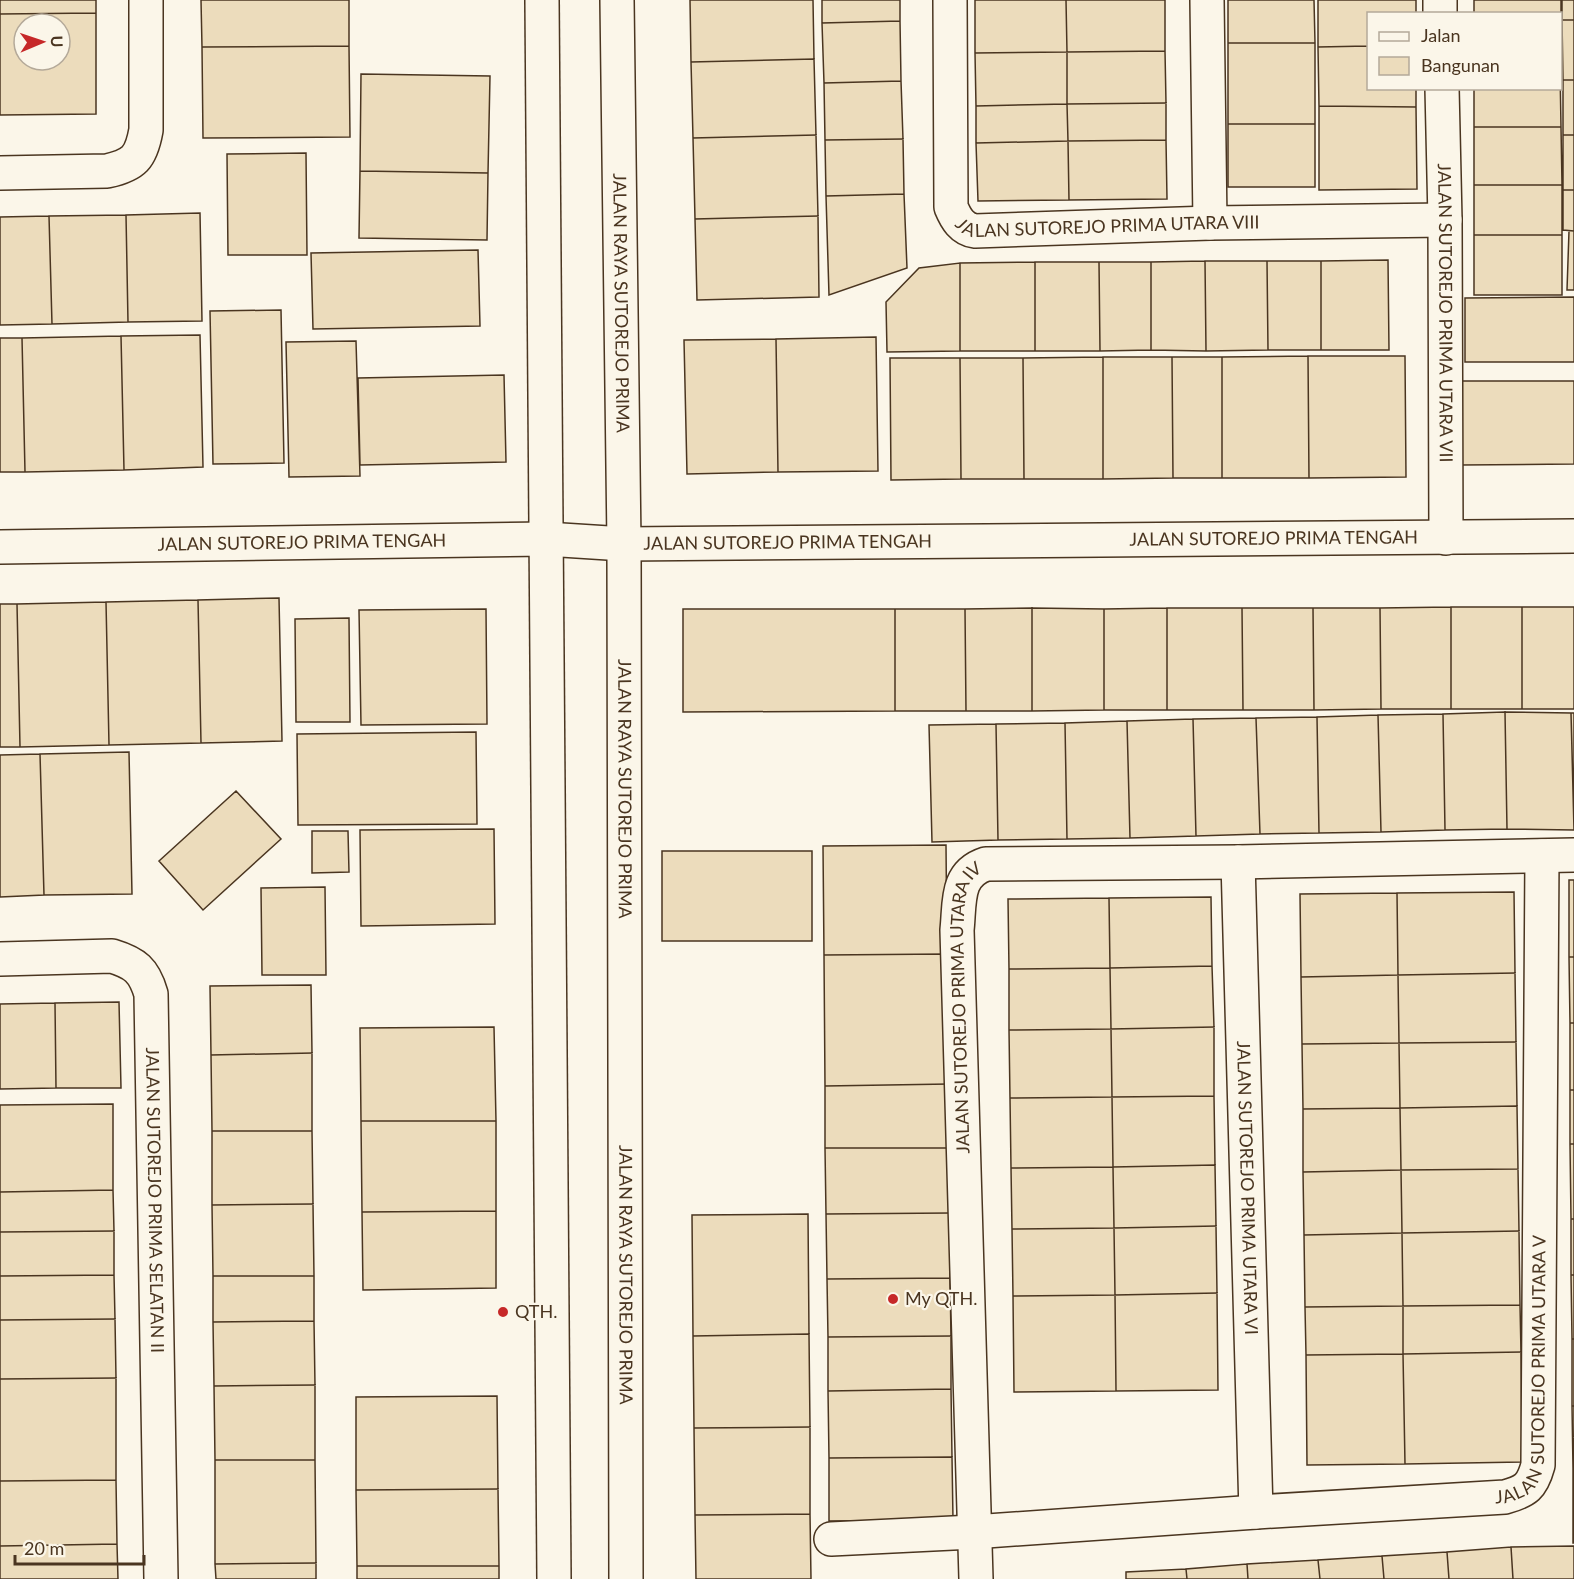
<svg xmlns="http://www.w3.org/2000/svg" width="1574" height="1579" viewBox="0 0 1574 1579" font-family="Lato,sans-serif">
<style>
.building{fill:#ecdcbc;stroke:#4a3520;stroke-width:1.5;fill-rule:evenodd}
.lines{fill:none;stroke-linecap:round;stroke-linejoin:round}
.street-casing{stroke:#4a3520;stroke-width:36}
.street{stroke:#fbf6e9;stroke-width:33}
.poi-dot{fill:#c62828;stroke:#fbf6e9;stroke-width:2}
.labels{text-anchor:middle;stroke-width:4.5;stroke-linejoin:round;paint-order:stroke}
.street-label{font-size:18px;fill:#4a3520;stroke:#fbf6e9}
.poi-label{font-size:18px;fill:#4a3520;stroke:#fbf6e9;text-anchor:start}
</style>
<rect width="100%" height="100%" fill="#fbf6e9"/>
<path class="building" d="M0,0H96V13L0,14Z
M201,0H349V46L202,47Z
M690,0H813L814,59L691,62Z
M822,0H900V21L822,23Z
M975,0H1066L1067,52L975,53Z
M1066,0H1165V51L1067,52Z
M1228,0H1314L1315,43H1228Z
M1318,0H1416V14H1368V46L1318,47Z
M1474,0H1561V15L1560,14H1474Z
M1562,0H1574V20H1562Z
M96,13V114L0,115V14ZM24,24H60V60H24Z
M1562,20H1574V80H1563Z
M900,21L901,81L824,83L822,23Z
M1228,43H1315V124H1228Z
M349,46L350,137L203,138L202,47Z
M1368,46V88H1416V107L1319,106L1318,47Z
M1165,51L1166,103L1067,104V52Z
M1067,52V104L976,106L975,53Z
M814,59L816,135L693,138L691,62Z
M1560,70L1561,127H1474V88H1560Z
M361,74L490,76L488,173L360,171Z
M1563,80H1574V135H1563Z
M901,81L903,139L825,140L824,83Z
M1166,103V140L1068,141L1067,104Z
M1067,104L1068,141L976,143V106Z
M1319,106L1416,107L1417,189L1319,190Z
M1228,124H1315V187H1228Z
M1474,127H1561L1562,185H1474Z
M816,135L818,216L695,219L693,138Z
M1563,135H1574V190H1563Z
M903,139L904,194L826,196L825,140Z
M1166,140L1167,199L1069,200L1068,141Z
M1068,141L1069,200L978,201L976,143Z
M306,153L307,255H228L227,154Z
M360,171L488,173L487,240L359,238Z
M1474,185H1562V235H1474Z
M1563,190H1574V231L1563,230Z
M904,194L907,268L829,295L826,196Z
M200,213L202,321L128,322L126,215Z
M126,215L128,322L52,324L49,216Z
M49,216L52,324L0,325V217Z
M818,216L819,297L697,300L695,219Z
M1569,231H1574V290H1567Z
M1474,235H1562V295H1474Z
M478,250L480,326L313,329L311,253Z
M1388,260L1389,350H1321V261Z
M1205,261L1206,351L1151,350V262Z
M1205,261H1267L1268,350L1206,351Z
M1267,261H1321V350H1268Z
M1035,262V351H960V263Z
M1035,262H1099L1100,351H1035Z
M1099,262H1151V350L1100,351Z
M960,263V351L887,352L886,302L919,268Z
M1574,297V362H1465V298Z
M281,310L284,463L213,464L210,311Z
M200,335L203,467L124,470L121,336Z
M121,336L124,470L25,472L22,338Z
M876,337L878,471L778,472L776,339Z
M0,338H22L25,472H0Z
M776,339L778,472L687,474L684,340Z
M356,341L360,476L289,477L286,342Z
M1308,356L1309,478H1222V357Z
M1308,356H1405L1406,477L1309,478Z
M1103,357V479H1024L1023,358Z
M1103,357H1172L1173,478L1103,479Z
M1172,357H1222V478H1173Z
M890,358H960L961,479L891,480Z
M960,358H1023L1024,479H961Z
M504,375L506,462L360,465L358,378Z
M1461,381H1574V464L1461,465Z
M279,598L282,741L201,743L198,600Z
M198,600L201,743L109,745L106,602Z
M106,602L109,745L20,747L17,604Z
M0,604H17L20,747H0Z
M1451,607H1522V709H1451Z
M1451,607V709H1381L1380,608Z
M1522,607H1574V709H1522Z
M1032,608L1104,609V710L1032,711Z
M1032,608V711H966L965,609Z
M1167,608H1242L1243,710H1167Z
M1167,608V710H1104V609Z
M1242,608H1313L1314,710H1243Z
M1313,608H1380L1381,709L1314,710Z
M486,609L487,724L361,725L359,610Z
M683,609H895V711L683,712Z
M895,609H965L966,711H895Z
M349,618L350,722H296L295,619Z
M1505,712L1571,713L1574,830L1507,829Z
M1505,712L1507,829L1445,830L1443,714Z
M1571,713H1574V824Z
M1443,714L1445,830L1381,832L1378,715Z
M1378,715L1381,832L1319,833L1317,717Z
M1317,717L1319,833L1260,834L1256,718Z
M1256,718L1260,834L1196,836L1193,719Z
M1193,719L1196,836L1130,838L1127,721Z
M1127,721L1130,838L1067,839L1065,723Z
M1065,723L1067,839L998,840L996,724Z
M996,724L998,840L932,842L929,725Z
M476,732L477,824L298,825L297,734Z
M129,752L132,894L44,895L40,754Z
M40,754L44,895L0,897V755Z
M236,791L281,839L203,910L159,861Z
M494,829L495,924L361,926L360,830Z
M312,831H348L349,872L312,873Z
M946,845L947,954L824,955L823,846Z
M662,851H812V941H662Z
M1569,880H1574V957H1569Z
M325,887L326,975H262L261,888Z
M1514,892L1515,973L1398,975L1397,893Z
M1397,893L1398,975L1301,977L1300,894Z
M1211,897L1212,966L1110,968L1109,898Z
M1109,898L1110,968L1009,969L1008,899Z
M947,954L949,1084L825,1086L824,955Z
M1569,957H1574V1023H1570Z
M1212,966L1214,1027L1111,1029L1110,968Z
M1110,968L1111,1029L1009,1030V969Z
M1515,973L1516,1042L1399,1043L1398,975Z
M1398,975L1399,1043L1302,1044L1301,977Z
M311,985L312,1053L211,1055L210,986Z
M119,1002L121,1088H56L55,1003Z
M55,1003L56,1088L0,1089V1004Z
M1570,1023H1574V1090H1570Z
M494,1027L496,1121H361L360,1028Z
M1214,1027V1096L1112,1097L1111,1029Z
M1111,1029L1112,1097L1010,1098L1009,1030Z
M1516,1042L1517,1106L1400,1108L1399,1043Z
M1399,1043L1400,1108L1303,1109L1302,1044Z
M312,1053V1131H212L211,1055Z
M949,1084V1148H825V1086Z
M1570,1090H1574V1144H1570Z
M1214,1096L1215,1165L1113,1167L1112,1097Z
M1112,1097L1113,1167L1011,1168L1010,1098Z
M113,1104V1190L0,1192V1105Z
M1517,1106L1518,1169L1401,1170L1400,1108Z
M1400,1108L1401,1170L1303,1172V1109Z
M361,1121H496V1211L362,1212Z
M212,1131H312L313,1204L212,1205Z
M1570,1144H1574V1219H1571Z
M825,1148H949L950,1213L826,1214Z
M1215,1165L1216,1226L1114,1228L1113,1167Z
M1113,1167L1114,1228L1012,1229L1011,1168Z
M1518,1169L1519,1231L1402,1233L1401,1170Z
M1401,1170L1402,1233L1304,1235L1303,1172Z
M113,1190L114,1231L0,1232V1192Z
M313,1204L314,1276H213L212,1205Z
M496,1211V1288L363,1290L362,1212Z
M950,1213V1278L827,1279L826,1214Z
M808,1214L809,1334L693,1336L692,1215Z
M1571,1219H1574V1275H1571Z
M1216,1226L1217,1293L1115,1295L1114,1228Z
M1114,1228L1115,1295L1013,1296L1012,1229Z
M114,1231V1275L0,1276V1232Z
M1519,1231L1520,1305L1403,1306L1402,1233Z
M1402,1233L1403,1306L1305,1307L1304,1235Z
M114,1275L115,1319L0,1320V1276Z
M1571,1275H1574V1339H1572Z
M213,1276H314V1321L213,1322Z
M950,1278L951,1336L828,1337L827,1279Z
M1217,1293L1218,1390L1116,1391L1115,1295Z
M1115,1295L1116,1391L1014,1392L1013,1296Z
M1520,1305L1521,1352L1403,1354V1306Z
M1403,1306V1354L1306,1355L1305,1307Z
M115,1319L116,1378L0,1379V1320Z
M314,1321L315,1385L214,1386L213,1322Z
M809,1334L810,1427L694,1428L693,1336Z
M951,1336V1389L828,1391V1337Z
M1572,1339H1574V1406H1572Z
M1521,1352L1522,1462L1405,1464L1403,1354Z
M1403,1354L1405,1464L1307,1465L1306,1355Z
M116,1378V1480L0,1481V1379Z
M315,1385V1460H215L214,1386Z
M951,1389L952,1457L829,1458L828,1391Z
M497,1396L498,1489L356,1490V1397Z
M1572,1406H1574V1468H1573Z
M810,1427V1514L695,1515L694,1428Z
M952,1457L953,1520L829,1521V1458Z
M215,1460H315L316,1563L215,1564Z
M1573,1468H1574V1543H1573Z
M116,1480L117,1544L0,1546V1481Z
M498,1489L499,1566H357L356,1490Z
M810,1514L811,1579H696L695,1515Z
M117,1544L118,1579H0V1546Z
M1574,1546V1579H1513L1511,1547Z
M1511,1547L1513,1579H1449L1447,1552Z
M1447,1552L1449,1579H1384L1382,1556Z
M1382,1556L1384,1579H1320L1318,1560Z
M1318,1560L1320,1579H1248L1247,1564Z
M316,1563V1579H216L215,1564Z
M1247,1564L1248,1579H1187L1186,1569Z
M357,1566H499V1579H357Z
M1186,1569L1187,1579H1126V1572Z"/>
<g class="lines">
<g class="street-casing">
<g id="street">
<path d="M542,0L554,1579"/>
<path id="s1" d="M617,0L624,544L626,1579"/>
<path id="s2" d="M950,0L951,207C956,219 962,229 975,231L1210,223L1445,220"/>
<path d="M1207,0L1210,223"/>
<path d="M1440,0V14"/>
<path id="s3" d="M1442,88L1445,220L1446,538"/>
<path d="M0,173L107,171C134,165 141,158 146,130V0"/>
<path id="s4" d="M0,547L546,539L624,544L1574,536"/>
<path id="s5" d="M1238,862L1256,1512"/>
<path id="s6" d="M0,959L112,956C135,963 144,970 151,994L161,1579"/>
<path id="s7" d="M831,1539L973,1532L1256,1512L1505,1497C1526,1491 1532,1487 1538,1465L1542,856"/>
<path id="s8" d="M976,1579L957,930C960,903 955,874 986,864L1238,862L1574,855"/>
</g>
</g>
<use href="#street" class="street"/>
</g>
<g class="poi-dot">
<circle cx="893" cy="1299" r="6"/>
<circle cx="503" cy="1312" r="6"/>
</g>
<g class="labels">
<g class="street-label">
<text dy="6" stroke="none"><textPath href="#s2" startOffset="375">JALAN SUTOREJO PRIMA UTARA VIII</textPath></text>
<text dy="6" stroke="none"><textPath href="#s1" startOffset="303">JALAN RAYA SUTOREJO PRIMA</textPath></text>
<text dy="6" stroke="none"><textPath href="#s3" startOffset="225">JALAN SUTOREJO PRIMA UTARA VII</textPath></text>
<text dy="6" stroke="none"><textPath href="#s4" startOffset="1274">JALAN SUTOREJO PRIMA TENGAH</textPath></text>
<text dy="6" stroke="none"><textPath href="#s4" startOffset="302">JALAN SUTOREJO PRIMA TENGAH</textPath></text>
<text dy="6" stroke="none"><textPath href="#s4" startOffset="788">JALAN SUTOREJO PRIMA TENGAH</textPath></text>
<text dy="6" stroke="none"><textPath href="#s1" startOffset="789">JALAN RAYA SUTOREJO PRIMA</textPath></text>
<text dy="6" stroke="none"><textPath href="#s8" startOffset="573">JALAN SUTOREJO PRIMA UTARA IV</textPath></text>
<text dy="6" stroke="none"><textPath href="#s5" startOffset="326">JALAN SUTOREJO PRIMA UTARA VI</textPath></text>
<text dy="6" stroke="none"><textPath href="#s6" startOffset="376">JALAN SUTOREJO PRIMA SELATAN II</textPath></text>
<text dy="6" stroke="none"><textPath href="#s1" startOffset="1275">JALAN RAYA SUTOREJO PRIMA</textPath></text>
<text dy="6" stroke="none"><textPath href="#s7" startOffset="810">JALAN SUTOREJO PRIMA UTARA V</textPath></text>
</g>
<g class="poi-label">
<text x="905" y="1305">My QTH.</text>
<text x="515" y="1318">QTH.</text>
</g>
</g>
<rect x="1367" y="12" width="195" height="78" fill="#fbf6e9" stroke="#b4a999" stroke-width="1.5"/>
<rect x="1379" y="32" width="30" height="9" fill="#fbf6e9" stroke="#b4a999" stroke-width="1.5"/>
<text x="1421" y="42" font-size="18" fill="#4a3520">Jalan</text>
<rect x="1379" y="57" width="30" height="18" fill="#ecdcbc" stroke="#b4a999" stroke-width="1.5"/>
<text x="1421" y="72" font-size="18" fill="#4a3520">Bangunan</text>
<g transform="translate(42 42) rotate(88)"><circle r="28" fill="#fbf6e9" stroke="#b4a999" stroke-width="1.5"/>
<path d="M0-4.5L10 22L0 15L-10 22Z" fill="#c62828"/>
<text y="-9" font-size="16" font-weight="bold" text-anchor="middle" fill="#4a3520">U</text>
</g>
<path d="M15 1555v9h129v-9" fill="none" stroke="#4a3520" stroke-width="3"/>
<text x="24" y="1555" font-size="18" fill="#4a3520" stroke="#fbf6e9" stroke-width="4.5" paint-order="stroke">20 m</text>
</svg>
